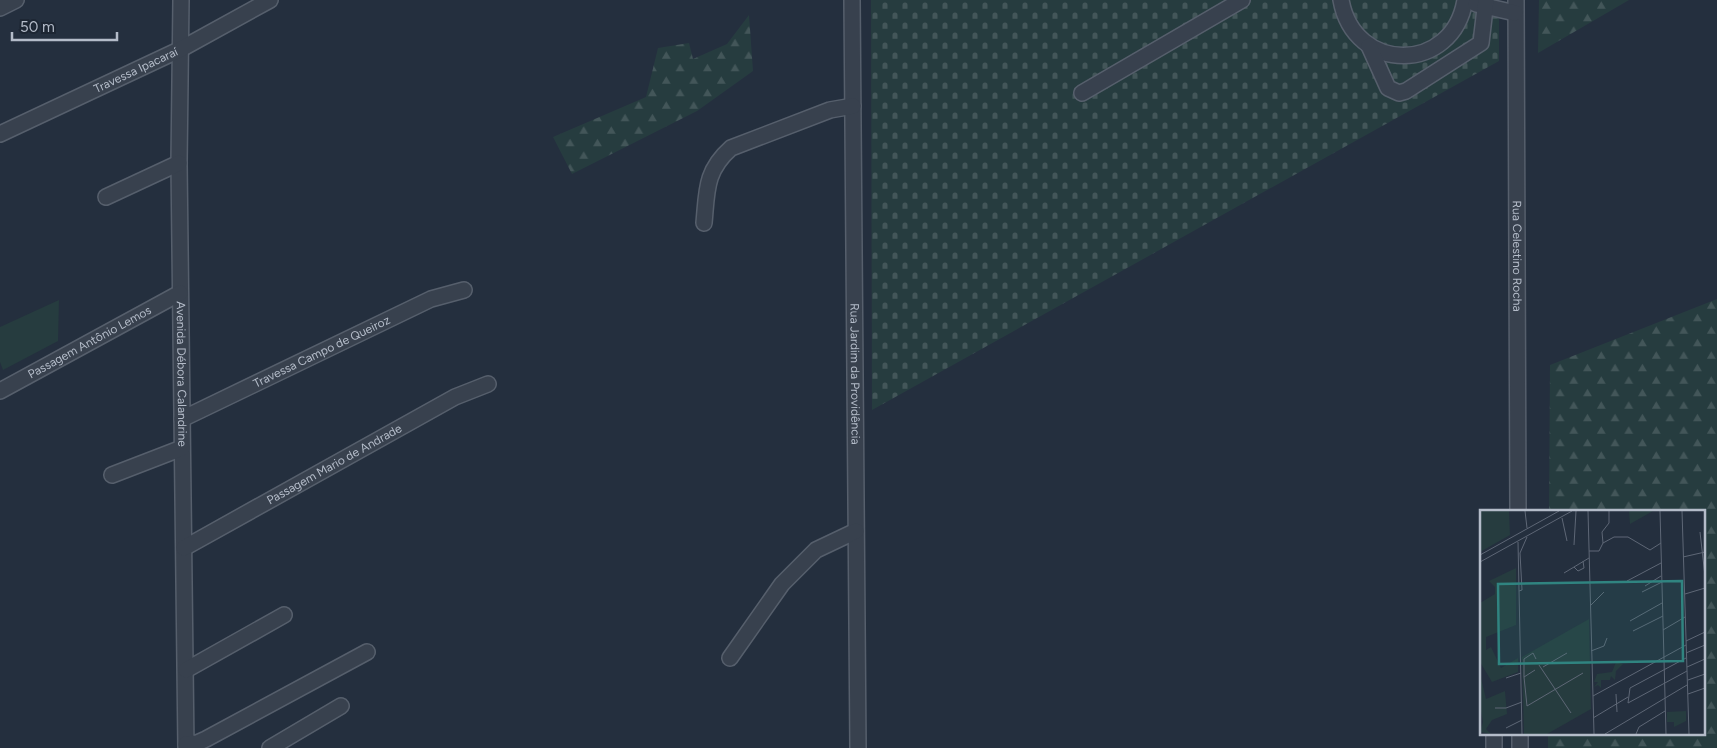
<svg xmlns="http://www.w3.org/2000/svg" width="1717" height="748" viewBox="0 0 1717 748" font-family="Figtree,sans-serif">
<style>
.forest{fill:url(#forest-firs)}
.cemetery{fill:url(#cemetery-stones)}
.pitch{fill:#263c3f}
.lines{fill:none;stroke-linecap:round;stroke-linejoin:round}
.minor-casing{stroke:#565f6c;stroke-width:18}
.minor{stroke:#38414e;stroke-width:15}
.labels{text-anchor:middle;stroke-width:4;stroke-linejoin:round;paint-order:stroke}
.street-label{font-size:12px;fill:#b4bcc9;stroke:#1d2633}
.inset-road{fill:none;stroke:#5e6776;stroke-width:1}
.view{fill:#308480;fill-opacity:0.15;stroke:#308480;stroke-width:2.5}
.inset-edge{fill:none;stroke:#b4bcc9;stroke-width:2.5}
</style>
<defs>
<pattern id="forest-firs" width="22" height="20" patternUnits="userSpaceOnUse" patternTransform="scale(1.25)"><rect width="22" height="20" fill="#263c3f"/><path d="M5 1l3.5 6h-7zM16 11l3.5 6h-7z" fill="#435659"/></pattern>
<pattern id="cemetery-stones" width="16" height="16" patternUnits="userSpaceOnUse" patternTransform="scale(1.25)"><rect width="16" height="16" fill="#263c3f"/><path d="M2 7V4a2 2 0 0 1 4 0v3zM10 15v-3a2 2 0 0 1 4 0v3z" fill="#435659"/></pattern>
</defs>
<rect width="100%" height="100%" fill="#242f3e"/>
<path class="forest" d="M1539,0H1629L1538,53Z
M749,15L753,71L697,111L572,174L553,137L646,97L658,48L689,43L693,59L727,44Z
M1717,299V748H1548V734H1703V512H1549L1550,365Z"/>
<path class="cemetery" d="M871,0H1499V61L872,410Z"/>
<path class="pitch" d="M59,300L58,341L3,370L0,362V327Z"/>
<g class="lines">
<g class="minor-casing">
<g id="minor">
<path id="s1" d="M181,0L179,163L186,748"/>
<path id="s2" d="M852,0L858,748"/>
<path d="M1341,0C1354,74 1453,74 1465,0"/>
<path id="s3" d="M1516,0L1518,512"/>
<path d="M1476,4L1515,13"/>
<path d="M0,8L16,0"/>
<path d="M1369,46L1388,88L1399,93L1406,91L1481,43L1486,0"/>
<path d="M1082,93L1242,0"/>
<path id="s4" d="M0,134L181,49L270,0"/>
<path d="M106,197L179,163"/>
<path d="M704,223C707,191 705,171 731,148L830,110L853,106"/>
<path id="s5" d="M0,391L180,293"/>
<path id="s6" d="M182,419L431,299L464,290"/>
<path d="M112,475L182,448"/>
<path id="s7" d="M184,548L455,397L488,384"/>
<path d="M730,658L782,584L816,550L856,531"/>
<path d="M186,670L284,615"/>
<path d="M1494,734V748"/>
<path d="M1520,734V748"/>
<path d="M186,744L197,743L206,739L367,652"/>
<path d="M270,748L341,706"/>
</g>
</g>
<use href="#minor" class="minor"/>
</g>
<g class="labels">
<g class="street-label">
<text dy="4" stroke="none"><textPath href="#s4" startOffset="150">Travessa Ipacaraí</textPath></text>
<text dy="4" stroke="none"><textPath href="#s3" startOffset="256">Rua Celestino Rocha</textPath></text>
<text dy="4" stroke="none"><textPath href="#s5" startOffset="102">Passagem Antônio Lemos</textPath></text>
<text dy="4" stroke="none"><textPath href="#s6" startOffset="155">Travessa Campo de Queiroz</textPath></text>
<text dy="4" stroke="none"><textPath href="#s1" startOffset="374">Avenida Débora Calandrine</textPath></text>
<text dy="4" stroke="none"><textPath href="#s2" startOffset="374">Rua Jardim da Providência</textPath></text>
<text dy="4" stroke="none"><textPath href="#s7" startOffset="172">Passagem Mario de Andrade</textPath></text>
</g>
</g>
<g transform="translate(1480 510)">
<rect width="225" height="225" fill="#242f3e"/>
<path d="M149,1H173L150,14ZM36,58V115L6,127V140L11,137L21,158L38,148V162L12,172L0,152V93L15,84V77L9,71ZM136,152L143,154L136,161L135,170L131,166L130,170H121V178L118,175L114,177L118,172H114L117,164L132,162ZM1,168L6,189L25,181L27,204L12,210L6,219L11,224L0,222L3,212L0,197Z" fill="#263c3f"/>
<path d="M109,109L111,199L67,224H44L42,147Z" fill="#263c3f"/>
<path d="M0,1H29L30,25L0,42ZM206,201V211L194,217V212H187V202Z" fill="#263c3f"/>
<path class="inset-road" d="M45,1L47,18M108,1L114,224M129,1V13L122,22L123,33L134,27H148L170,40L181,33M180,1L186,224M202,1L209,224M82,8L87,31M220,22L225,66M38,32L42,224M94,35L96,1M109,41H119L123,33M0,45L79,1M203,47L225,42M0,52L92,1M94,57L98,61L104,58L103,51M84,63L109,48M147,71L181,53M165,76L181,66M39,81L42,80L40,43L47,27M162,82L182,72M205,84L225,78M110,96L124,82M150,111L182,93M183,120L205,107M153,121L183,106M206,131L225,122M111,141L124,136L127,128M206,143L225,135M206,148L150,178L148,193L207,161M59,155L91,203M63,157L87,143M207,157L225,149M55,160L44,167V149L53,143L56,149M44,167L47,196L103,163M26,168L41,163M208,170L225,164M136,184L137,202M208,184L225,178M113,186L206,135M15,198H26L42,192M113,208L148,187M26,218L42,210M125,224L207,175M156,224L159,217L185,201"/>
<path class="view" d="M202,71L203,151L19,154L18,74Z"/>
<rect width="225" height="225" class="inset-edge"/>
</g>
<path d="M12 32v8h105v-8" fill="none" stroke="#b4bcc9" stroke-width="2.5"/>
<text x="20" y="32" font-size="15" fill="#b4bcc9" stroke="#1d2633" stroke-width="4" paint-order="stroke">50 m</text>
</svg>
